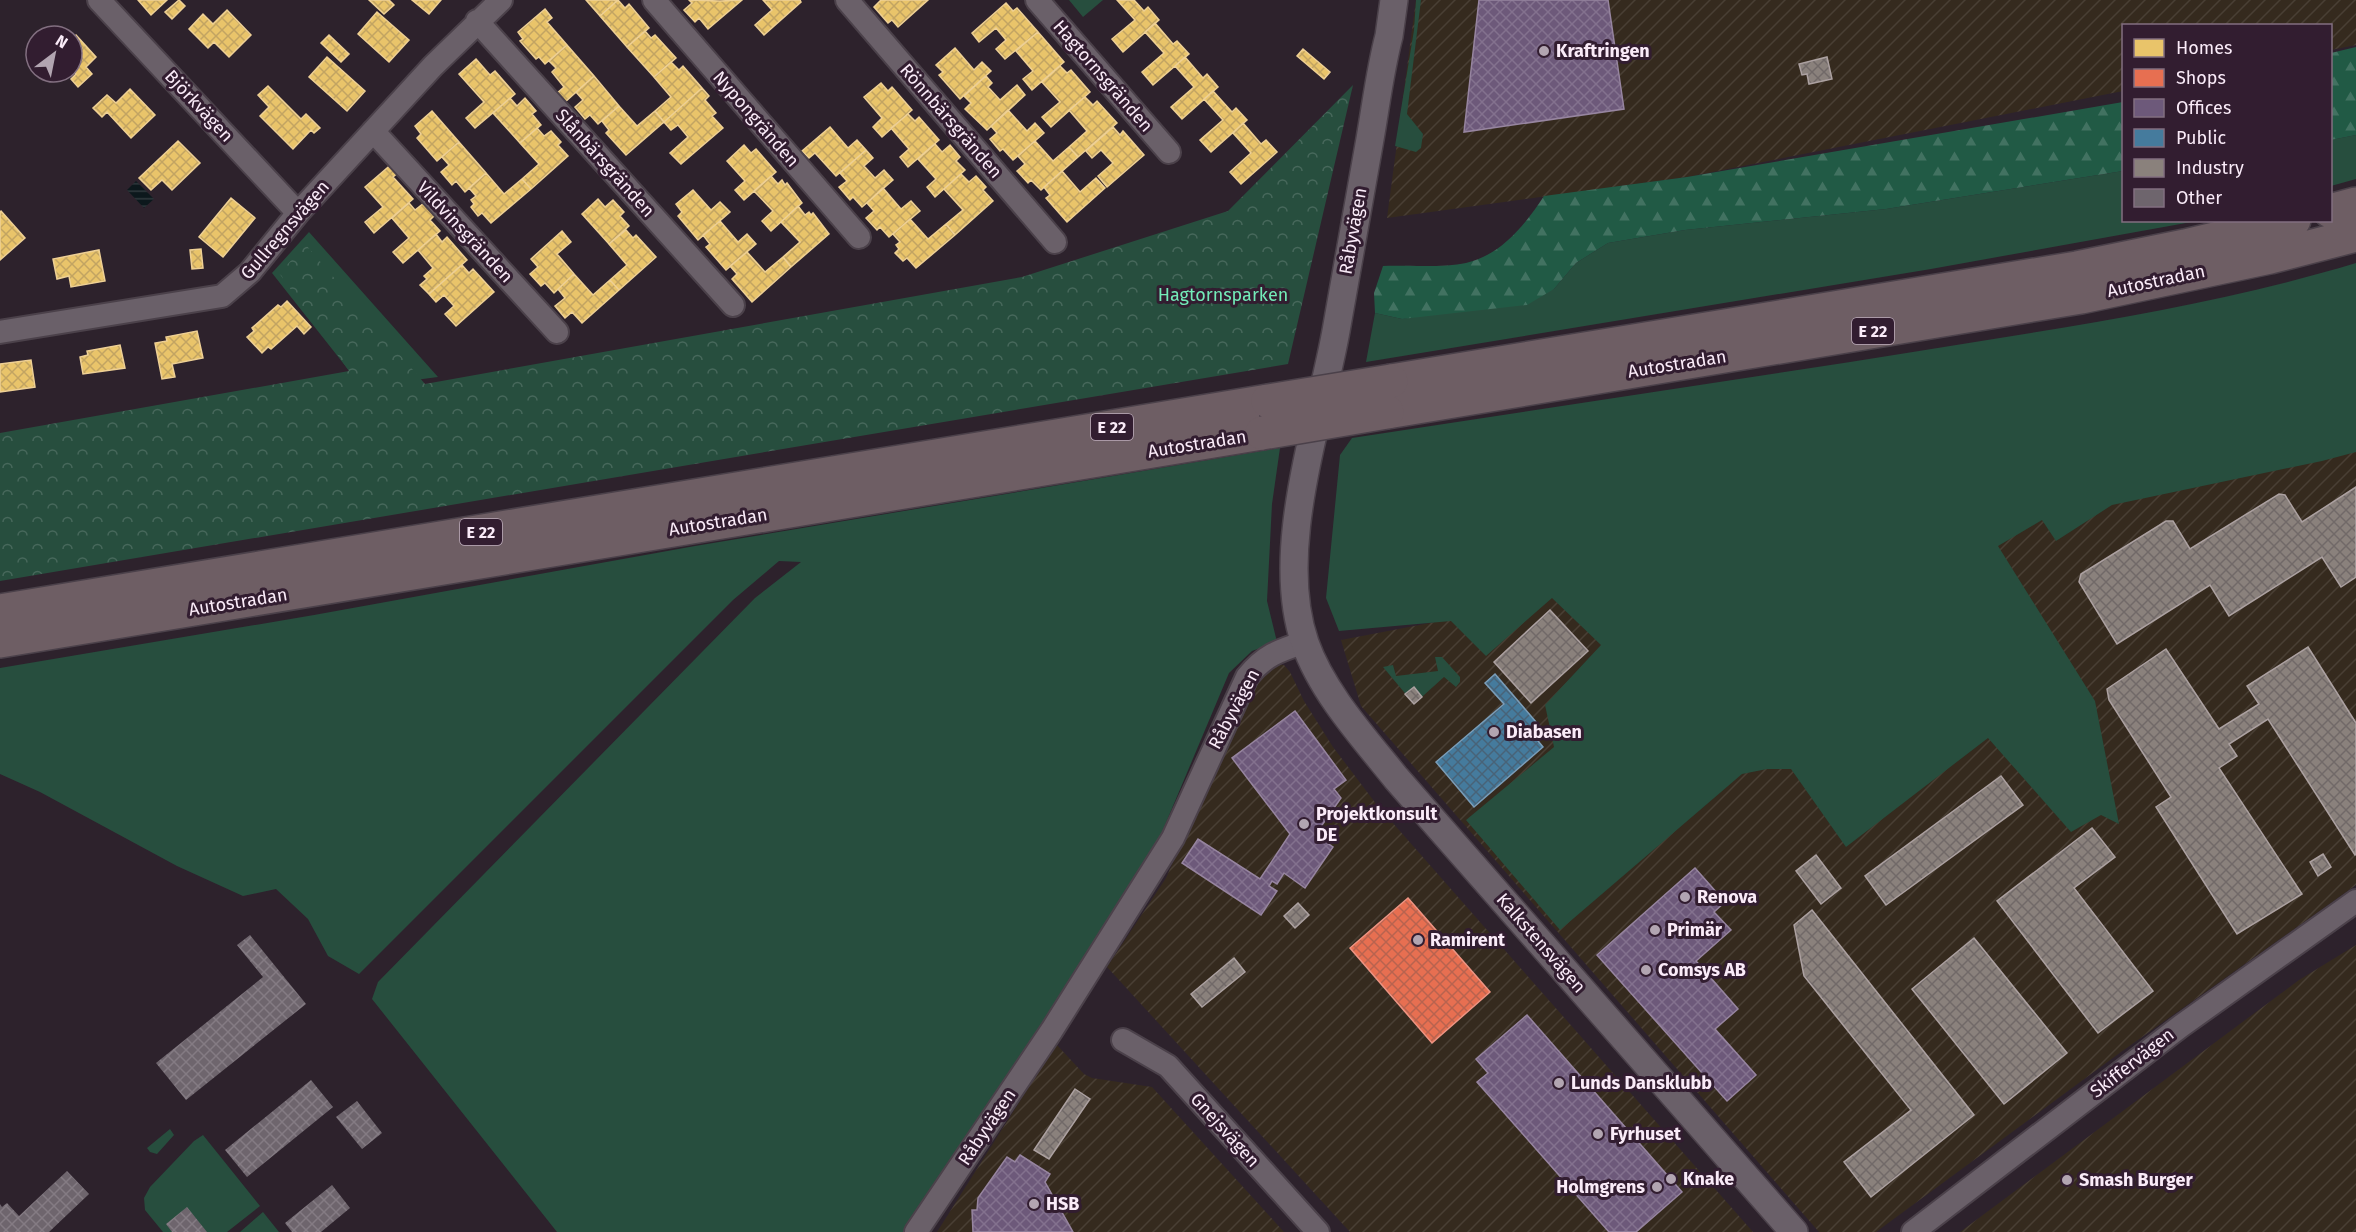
<svg xmlns="http://www.w3.org/2000/svg" width="2356" height="1232" viewBox="0 0 2356 1232" font-family="'Fira Sans',sans-serif">
<style>
.industrial{fill:url(#industrial-furrows)}
.green{fill:#274e3e}
.forest{fill:url(#forest-firs)}
.park{fill:url(#park-crowns)}
.water{fill:url(#water-rules)}
.homes{fill:url(#homes-cross-hatch);stroke:#eed095;stroke-width:1.5}
.shops{fill:url(#shops-cross-hatch);stroke:#ed9483;stroke-width:1.5}
.offices{fill:url(#offices-cross-hatch);stroke:#9785a0;stroke-width:1.5}
.public{fill:url(#public-cross-hatch);stroke:#7b9db8;stroke-width:1.5}
.industry{fill:url(#industry-cross-hatch);stroke:#aca1a1;stroke-width:1.5}
.building{fill:url(#building-cross-hatch)}
.lines{fill:none;stroke-linecap:round;stroke-linejoin:round}
.minor-casing{stroke:#4b414a;stroke-width:26}
.tertiary-casing{stroke:#4b414a;stroke-width:30}
.motorway-casing{stroke:#4b414a;stroke-width:36}
.minor{stroke:#6a6069;stroke-width:22}
.tertiary{stroke:#6a6069;stroke-width:27}
.motorway{stroke:#6e5e64;stroke-width:33}
.motorway-bridge-casing{stroke:#4b414a;stroke-width:36;stroke-linecap:butt}
.motorway-bridge{stroke:#6e5e64;stroke-width:33}
.poi-dot{fill:#b2a5b1;stroke:#321d30;stroke-width:2}
.labels{text-anchor:middle;stroke-width:6;stroke-linejoin:round;paint-order:stroke}
.shield{fill:#321d30;stroke:#beadbc;stroke-width:1.5}
.shield-label{font-size:16px;font-weight:bold;fill:#faebf8}
.poi-label{font-size:18px;font-weight:bold;fill:#faebf8;stroke:#321d30;text-anchor:start}
.street-label{font-size:18px;fill:#faebf8;stroke:#321d30}
.park-label{font-size:18px;fill:#73ebb8;stroke:#321d30}
</style>
<defs>
<pattern id="industrial-furrows" width="10" height="10" patternUnits="userSpaceOnUse" patternTransform="scale(1.5)"><rect width="10" height="10" fill="#352a1e"/><path d="M-1 1l2-2M0 10L10 0M9 11l2-2" fill="none" stroke="#493f34"/></pattern>
<pattern id="forest-firs" width="22" height="20" patternUnits="userSpaceOnUse" patternTransform="scale(1.5)"><rect width="22" height="20" fill="#215a45"/><path d="M5 1l3.5 6h-7zM16 11l3.5 6h-7z" fill="#427261"/></pattern>
<pattern id="park-crowns" width="20" height="18" patternUnits="userSpaceOnUse" patternTransform="scale(1.5)"><rect width="20" height="18" fill="#274e3e"/><path d="M2 6a3 3 0 1 1 6 0M12 15a3 3 0 1 1 6 0" fill="none" stroke="#47685b"/></pattern>
<pattern id="water-rules" width="6" height="5" patternUnits="userSpaceOnUse" patternTransform="scale(1.5)"><rect width="6" height="5" fill="#0c181c"/><path d="M0 2.5h6" fill="none" stroke="#303a3e"/></pattern>
<pattern id="homes-cross-hatch" width="8" height="8" patternUnits="userSpaceOnUse" patternTransform="scale(1.5)"><rect width="8" height="8" fill="#e9c46a"/><path d="M0 0l8 8M0 8l8-8" fill="none" stroke="#c2a462"/></pattern>
<pattern id="shops-cross-hatch" width="8" height="8" patternUnits="userSpaceOnUse" patternTransform="scale(1.5)"><rect width="8" height="8" fill="#e76f51"/><path d="M0 0l8 8M0 8l8-8" fill="none" stroke="#b8634f"/></pattern>
<pattern id="offices-cross-hatch" width="8" height="8" patternUnits="userSpaceOnUse" patternTransform="scale(1.5)"><rect width="8" height="8" fill="#6d597a"/><path d="M0 0l8 8M0 8l8-8" fill="none" stroke="#83718e"/></pattern>
<pattern id="public-cross-hatch" width="8" height="8" patternUnits="userSpaceOnUse" patternTransform="scale(1.5)"><rect width="8" height="8" fill="#457b9d"/><path d="M0 0l8 8M0 8l8-8" fill="none" stroke="#486378"/></pattern>
<pattern id="industry-cross-hatch" width="8" height="8" patternUnits="userSpaceOnUse" patternTransform="scale(1.5)"><rect width="8" height="8" fill="#8a817c"/><path d="M0 0l8 8M0 8l8-8" fill="none" stroke="#716968"/></pattern>
<pattern id="building-cross-hatch" width="8" height="8" patternUnits="userSpaceOnUse" patternTransform="scale(1.5)"><rect width="8" height="8" fill="#6e656d"/><path d="M0 0l8 8M0 8l8-8" fill="none" stroke="#847b83"/></pattern>
</defs>
<rect width="100%" height="100%" fill="#2d222c"/>
<path class="industrial" d="M1416,0H2356V45L2331,50L2330,26H2124L2123,91L1687,177L1387,218Z
M2356,430V885L2121,1052L1876,1232H1819L1361,706L1341,640L1524,605L1922,499Z
M1276,664L1284,665L1290,672L1304,701L1333,747L1377,805L1753,1232H1350L1107,967L1166,878L1246,698L1262,673Z
M2356,945V1232H1960L2299,980Z
M1056,1044L1084,1074L1092,1078L1152,1087L1284,1232H937Z"/>
<path class="green" d="M1069,0H1103L1083,17Z
M1416,0H1421L1407,114L1423,134L1421,148L1416,152L1395,146L1414,30Z
M2356,135V179L2331,186V140Z
M2123,171L2124,220L2197,221L1931,269L1366,362L1375,313L1402,319L1554,289L1576,263L1608,243L1685,230L1886,209Z
M309,232L438,377L362,387L272,273Z
M2356,263V452L2322,461L2112,505L2056,541L2042,520L1998,546L2095,701L2119,824L2101,815L2071,832L1988,738L1846,847L1791,769H1767L1742,774L1560,930L1466,820L1554,747L1545,705L1601,645L1552,598L1486,656L1451,621L1339,631L1326,598L1340,455L1352,438C1541,409 1731,381 1919,351C2066,327 2214,306 2356,263Z
M1280,448L1272,504L1267,601L1277,642L1252,651L1229,673L1157,844L988,1108L905,1232H557L372,999L378,982L755,598L801,562L779,561L733,600L359,974L328,956L308,919L276,889L243,896L177,866L40,792L0,774V668L314,615L695,546Z
M1435,657H1442L1460,677V682L1456,687L1444,677L1414,704L1383,667L1393,665L1396,676L1438,671Z
M170,1129L174,1135L157,1154L150,1152L147,1148Z
M203,1135L260,1206L227,1232H163L145,1210L144,1198L150,1187L194,1141Z
M263,1212L279,1232H240Z"/>
<path class="forest" d="M2356,47V135L2331,140V53Z
M2123,102V171L1886,209L1685,230L1608,243L1576,263L1554,289L1527,305L1402,319L1375,313L1374,293L1383,266C1406,265 1444,268 1466,263C1501,255 1525,225 1544,196L1687,177Z"/>
<path class="park" d="M1353,85L1288,364L0,581V433L349,371L279,273L306,245L425,384L1022,277L1228,211Z"/>
<path class="water" d="M136,181L154,199L144,208L127,190Z"/>
<path class="homes" d="M138,0H167L151,15Z
M179,0L185,6L172,19L165,12Z
M369,0H389L394,5L384,14Z
M412,0H441L429,14Z
M586,0H618L600,16Z
M618,0L625,8L629,4L649,28L627,47L600,16Z
M689,0L720,1L742,0L708,29L699,18L695,22L684,10L692,3Z
M763,0H800L801,2L764,35L755,25L772,10Z
M881,0H928L898,27L892,20L888,23L874,7Z
M1117,0H1134L1144,11L1148,7L1159,20L1123,52L1112,39L1135,20Z
M1006,3L1013,11L1017,8L1038,32L1005,59L996,49L1006,40L996,28L979,42L972,33Z
M545,9L552,18L547,22L567,45L545,64L539,57L536,59L520,41L523,39L518,32Z
M227,10L251,35L229,57L214,42L208,48L189,29L203,14L213,24Z
M377,12L409,40L389,62L358,34Z
M1155,23L1173,44L1177,41L1189,54L1153,85L1142,72L1164,53L1145,32Z
M645,31L651,38L655,35L676,58L654,77L627,47Z
M1038,32L1064,62L1032,90L1023,79L1033,71L1016,51Z
M76,35L96,57L86,67L92,74L78,87L71,79L76,74L72,70V39Z
M329,35L349,54L341,62L321,43Z
M567,45L594,76L564,103L556,94L564,87L552,72L556,68L549,61Z
M955,48L974,70L982,62L991,71L960,99L939,75L943,72L936,65Z
M1303,49L1330,72L1324,79L1297,56Z
M327,57L365,91L347,111L309,77Z
M1185,57L1203,78L1207,74L1218,87L1182,119L1171,107L1194,87L1175,66Z
M476,59L490,75L495,71L515,94L475,128L466,118L484,102L459,74Z
M671,62L679,70L683,66L702,88L664,122L655,111L671,97L654,77Z
M1060,66L1067,73L1071,70L1090,92L1051,127L1042,117L1060,102L1042,82Z
M594,76L619,106L598,124L590,115L585,119L575,107L583,100L576,92Z
M986,76L992,83L988,87L1000,100L1017,85L1025,95L987,130L965,109L971,103L964,96Z
M881,83L888,91L892,87L912,110L882,137L873,127L882,118L864,97Z
M268,86L301,119L306,114L320,128L314,133L311,130L293,149L260,116L269,107L258,95Z
M702,88L709,96L705,100L716,113L712,116L723,128L681,164L670,153L688,137L678,125L671,130L664,122Z
M130,89L155,115L131,138L107,112L102,117L93,108L107,95L116,103Z
M1213,91L1232,112L1236,108L1247,120L1211,152L1200,140L1223,120L1204,99Z
M1085,97L1093,105L1097,101L1117,123L1078,157L1069,147L1087,131L1069,110Z
M510,98L517,106L525,98L536,111L532,114L541,125L520,143L493,113Z
M619,106L637,126L655,111L664,122L626,155L606,133L609,130L602,121Z
M1008,110L1027,131L1035,123L1044,133L1013,160L1003,149L1000,151L990,139L997,133L991,126Z
M432,111L459,142L437,161L417,138L421,134L415,126Z
M908,114L915,121L919,117L939,140L908,167L900,157L909,149L891,128Z
M1243,123L1261,144L1266,140L1277,152L1241,184L1230,172L1251,153L1233,133Z
M830,127L848,148L857,140L866,150L836,176L815,153L809,158L802,151Z
M1113,127L1120,135L1123,131L1144,155L1107,187L1098,176L1113,163L1101,150L1092,158L1086,151Z
M537,128L544,136L551,131L561,142L558,145L568,156L531,189L522,179L539,164L520,143Z
M178,141L200,163L172,190L162,180L151,190L139,178Z
M1035,141L1053,161L1069,147L1078,157L1041,190L1031,180L1028,183L1017,171L1025,164L1018,156Z
M459,142L486,173L465,192L456,181L452,185L441,172L449,165L442,157Z
M935,144L942,152L950,145L960,157L956,161L965,170L935,197L927,187L936,179L918,159Z
M744,145L751,153L756,149L776,172L744,200L735,190L745,181L727,161Z
M866,150L873,158L864,166L875,178L884,170L893,180L862,207L853,197L850,200L839,187L847,181L840,173Z
M394,162L401,170L393,177L413,199L374,233L365,222L383,207L365,187Z
M1062,171L1080,192L1096,178L1105,188L1067,222L1046,198L1050,195L1044,187Z
M486,173L504,194L522,179L531,189L491,223L482,213L478,216L471,207L474,204L471,200L476,196L469,188Z
M961,174L969,182L976,176L986,187L983,190L993,201L955,235L946,224L963,210L944,189Z
M771,176L778,184L782,180L785,185L787,183L802,203L771,231L762,221L773,211L754,191Z
M883,188L901,209L911,201L920,211L889,237L880,227L877,230L866,218L874,211L867,203Z
M693,190L711,210L720,202L730,212L698,240L678,216L682,212L676,204Z
M231,198L255,218L223,257L199,237Z
M598,199L605,207L613,200L624,212L620,216L629,226L609,244L582,214Z
M409,203L415,210L424,203L435,215L430,220L440,231L403,263L393,252L409,238L392,218Z
M798,206L805,215L809,212L811,215L813,213L829,234L791,267L783,257L800,242L781,222Z
M1,211L25,238L0,260V212Z
M910,219L928,239L946,224L955,235L916,268L907,258L903,261L895,253L899,249L896,245L900,242L893,234Z
M720,221L738,242L747,234L756,244L726,270L706,247L710,244L703,235Z
M626,230L633,238L636,235L656,257L619,290L610,280L627,265L609,244Z
M562,231L571,242L557,254L574,274L554,293L545,283L541,286L530,274L538,267L531,259Z
M436,234L442,242L447,237L467,260L429,294L420,285L427,279L424,276L433,268L418,250Z
M201,249L203,268L192,269L190,250Z
M99,250L105,281L71,287L69,276L57,279L53,259Z
M747,252L765,272L783,257L791,267L752,302L732,279L737,274L730,266Z
M462,265L469,273L473,269L494,292L456,326L445,314L454,306L444,295L436,302L429,294Z
M574,274L593,295L610,280L619,290L582,323L572,312L565,318L555,306L565,298L558,289Z
M287,301L311,327L304,334L297,326L271,349L268,347L262,353L247,337L254,331L252,328L278,305L281,307Z
M197,331L203,358L172,364L175,377L162,379L155,343L167,341L166,337Z
M120,345L125,368L83,374L80,357L88,355L87,351Z
M31,360L35,387L0,392V364Z"/>
<path class="shops" d="M1408,898L1490,992L1432,1043L1350,948Z"/>
<path class="offices" d="M1479,0H1608L1624,109L1464,132Z
M1295,711L1346,780L1334,789L1341,798L1315,835L1333,847L1305,888L1284,873L1277,884L1272,881L1269,886L1277,891L1261,915L1182,863L1198,839L1260,879L1290,834L1232,758Z
M1695,868L1725,902L1714,912L1731,930L1696,961L1738,1009L1715,1029L1756,1075L1727,1101L1597,955Z
M1527,1015L1682,1192L1636,1232H1609L1477,1082L1488,1073L1476,1059Z
M1020,1155L1050,1174L1045,1182L1073,1232H973L972,1210H977L978,1198L1007,1157L1015,1162Z"/>
<path class="public" d="M1495,674L1542,729L1534,736L1543,747L1474,807L1436,762L1504,704L1485,683Z"/>
<path class="industry" d="M1827,57L1832,79L1809,84L1807,74L1802,75L1799,64Z
M2356,487V577L2341,587L2322,557L2229,616L2210,585L2117,644L2079,582L2081,574L2166,521H2173L2190,549L2279,494L2285,495L2302,522Z
M1550,610L1588,651L1531,703L1494,662Z
M2308,647L2356,723V854L2355,855L2268,719L2229,744L2237,756L2219,768L2302,894L2237,934L2156,807L2171,797L2109,700L2107,689L2166,649L2219,729L2259,704L2247,686Z
M1414,687L1422,697L1414,704L1405,694Z
M2001,776L2023,805L1886,905L1865,876Z
M2092,828L2115,857L2074,888L2153,991L2098,1033L1997,901Z
M2323,854L2331,867L2318,876L2310,862Z
M1816,855L1841,888L1821,904L1796,871Z
M1298,903L1309,915L1295,928L1284,916Z
M1812,910L1974,1115L1871,1197L1844,1162L1911,1110L1804,976L1794,925Z
M1974,938L2067,1053L2004,1104L1912,989Z
M1234,958L1245,972L1202,1007L1191,994Z
M1075,1089L1090,1099L1049,1159L1034,1150Z"/>
<path class="building" d="M250,935L306,1004L186,1100L156,1063L263,977L237,945Z
M311,1080L333,1107L247,1177L225,1150Z
M357,1101L382,1133L362,1149L336,1117Z
M67,1171L89,1194L49,1232H0V1204L2,1207L7,1203L19,1216Z
M332,1185L350,1208L321,1232H292L285,1223Z
M187,1207L207,1232H172L166,1224Z"/>
<g class="lines">
<g class="minor-casing">
<path id="minor" d="M99,0L298,213
M654,0L859,237
M847,0L1055,242
M1037,0L1169,152
M477,21L733,305
M373,131L557,332
M0,332L222,296L250,272L298,213L433,66L501,0
M1123,1040L1168,1066L1318,1232
M916,1232L1052,1030L1173,838L1247,677C1265,655 1278,651 1305,642
M1913,1232L2181,1026L2356,901"/>
</g>
<g class="tertiary-casing">
<path id="tertiary" d="M1394,0L1389,36C1380,70 1376,105 1370,139C1359,203 1347,267 1336,331C1319,425 1273,550 1305,643C1322,692 1364,738 1396,778L1794,1232"/>
</g>
<g class="motorway-casing">
<path id="motorway" d="M2330,211L2356,204
M1391,381L2077,268L2185,246L2294,220
M1387,412L2081,297L2270,257L2356,235
M0,611L1268,401
M0,641L1262,433"/>
</g>
<use href="#minor" class="minor"/>
<use href="#tertiary" class="tertiary"/>
<use href="#motorway" class="motorway"/>
<g class="motorway-bridge-casing">
<path id="motorway-bridge" d="M1268,401L1391,381
M1262,433L1387,412"/>
</g>
<use href="#motorway-bridge" class="motorway-bridge"/>
</g>
<g class="poi-dot">
<circle cx="1544" cy="51" r="6"/>
<circle cx="1494" cy="732" r="6"/>
<circle cx="1304" cy="824" r="6"/>
<circle cx="1685" cy="897" r="6"/>
<circle cx="1655" cy="930" r="6"/>
<circle cx="1418" cy="940" r="6"/>
<circle cx="1646" cy="970" r="6"/>
<circle cx="1559" cy="1083" r="6"/>
<circle cx="1598" cy="1134" r="6"/>
<circle cx="1671" cy="1179" r="6"/>
<circle cx="2067" cy="1180" r="6"/>
<circle cx="1657" cy="1187" r="6"/>
<circle cx="1034" cy="1204" r="6"/>
</g>
<g class="labels">
<g class="shield">
<rect x="1852" y="318" width="42" height="26" rx="4.5"/>
<rect x="1091" y="414" width="42" height="26" rx="4.5"/>
<rect x="460" y="519" width="42" height="26" rx="4.5"/>
</g>
<g class="shield-label">
<text x="1873" y="337">E 22</text>
<text x="1112" y="433">E 22</text>
<text x="481" y="538">E 22</text>
</g>
<g class="poi-label">
<text x="1556" y="57">Kraftringen</text>
<text x="1506" y="738">Diabasen</text>
<text x="1316" y="820">Projektkonsult<tspan x="1316" dy="21">DE</tspan></text>
<text x="1697" y="903">Renova</text>
<text x="1667" y="936">Primär</text>
<text x="1430" y="946">Ramirent</text>
<text x="1658" y="976">Comsys AB</text>
<text x="1571" y="1089">Lunds Dansklubb</text>
<text x="1610" y="1140">Fyrhuset</text>
<text x="1683" y="1185">Knake</text>
<text x="2079" y="1186">Smash Burger</text>
<text x="1645" y="1193" text-anchor="end">Holmgrens</text>
<text x="1046" y="1210">HSB</text>
</g>
<g class="street-label">
<text transform="translate(1103 76) rotate(49)" y="6">Hagtornsgränden</text>
<text transform="translate(199 106) rotate(47)" y="6">Björkvägen</text>
<text transform="translate(756 119) rotate(49)" y="6">Nypongränden</text>
<text transform="translate(951 121) rotate(49)" y="6">Rönnbärsgränden</text>
<text transform="translate(605 163) rotate(48)" y="6">Slånbärsgränden</text>
<text transform="translate(285 230) rotate(-49)" y="6">Gullregnsvägen</text>
<text transform="translate(1353 231) rotate(-80)" y="6">Råbyvägen</text>
<text transform="translate(465 232) rotate(47)" y="6">Vildvinsgränden</text>
<text transform="translate(2156 281) rotate(-12)" y="6">Autostradan</text>
<text transform="translate(1677 364) rotate(-9)" y="6">Autostradan</text>
<text transform="translate(1197 444) rotate(-9)" y="6">Autostradan</text>
<text transform="translate(718 522) rotate(-9)" y="6">Autostradan</text>
<text transform="translate(238 602) rotate(-9)" y="6">Autostradan</text>
<text transform="translate(1234 709) rotate(-62)" y="6">Råbyvägen</text>
<text transform="translate(1541 943) rotate(49)" y="6">Kalkstensvägen</text>
<text transform="translate(2132 1063) rotate(-38)" y="6">Skiffervägen</text>
<text transform="translate(987 1127) rotate(-56)" y="6">Råbyvägen</text>
<text transform="translate(1225 1130) rotate(48)" y="6">Gnejsvägen</text>
</g>
<g class="park-label">
<text x="1223" y="301">Hagtornsparken</text>
</g>
</g>
<rect x="2122" y="24" width="210" height="198" fill="#321d30" stroke="#826f80" stroke-width="1.5"/>
<rect x="2134" y="39" width="30" height="18" fill="#e9c46a" stroke="#826f80" stroke-width="1.5"/>
<text x="2176" y="54" font-size="18" fill="#faebf8">Homes</text>
<rect x="2134" y="69" width="30" height="18" fill="#e76f51" stroke="#826f80" stroke-width="1.5"/>
<text x="2176" y="84" font-size="18" fill="#faebf8">Shops</text>
<rect x="2134" y="99" width="30" height="18" fill="#6d597a" stroke="#826f80" stroke-width="1.5"/>
<text x="2176" y="114" font-size="18" fill="#faebf8">Offices</text>
<rect x="2134" y="129" width="30" height="18" fill="#457b9d" stroke="#826f80" stroke-width="1.5"/>
<text x="2176" y="144" font-size="18" fill="#faebf8">Public</text>
<rect x="2134" y="159" width="30" height="18" fill="#8a817c" stroke="#826f80" stroke-width="1.5"/>
<text x="2176" y="174" font-size="18" fill="#faebf8">Industry</text>
<rect x="2134" y="189" width="30" height="18" fill="#6e656d" stroke="#826f80" stroke-width="1.5"/>
<text x="2176" y="204" font-size="18" fill="#faebf8">Other</text>
<g transform="translate(54 54) rotate(32)"><circle r="28" fill="#321d30" stroke="#826f80" stroke-width="1.5"/>
<path d="M0-4.5L10 22L0 15L-10 22Z" fill="#b2a5b1"/>
<text y="-9" font-size="16" font-weight="bold" text-anchor="middle" fill="#faebf8">N</text>
</g>
</svg>
